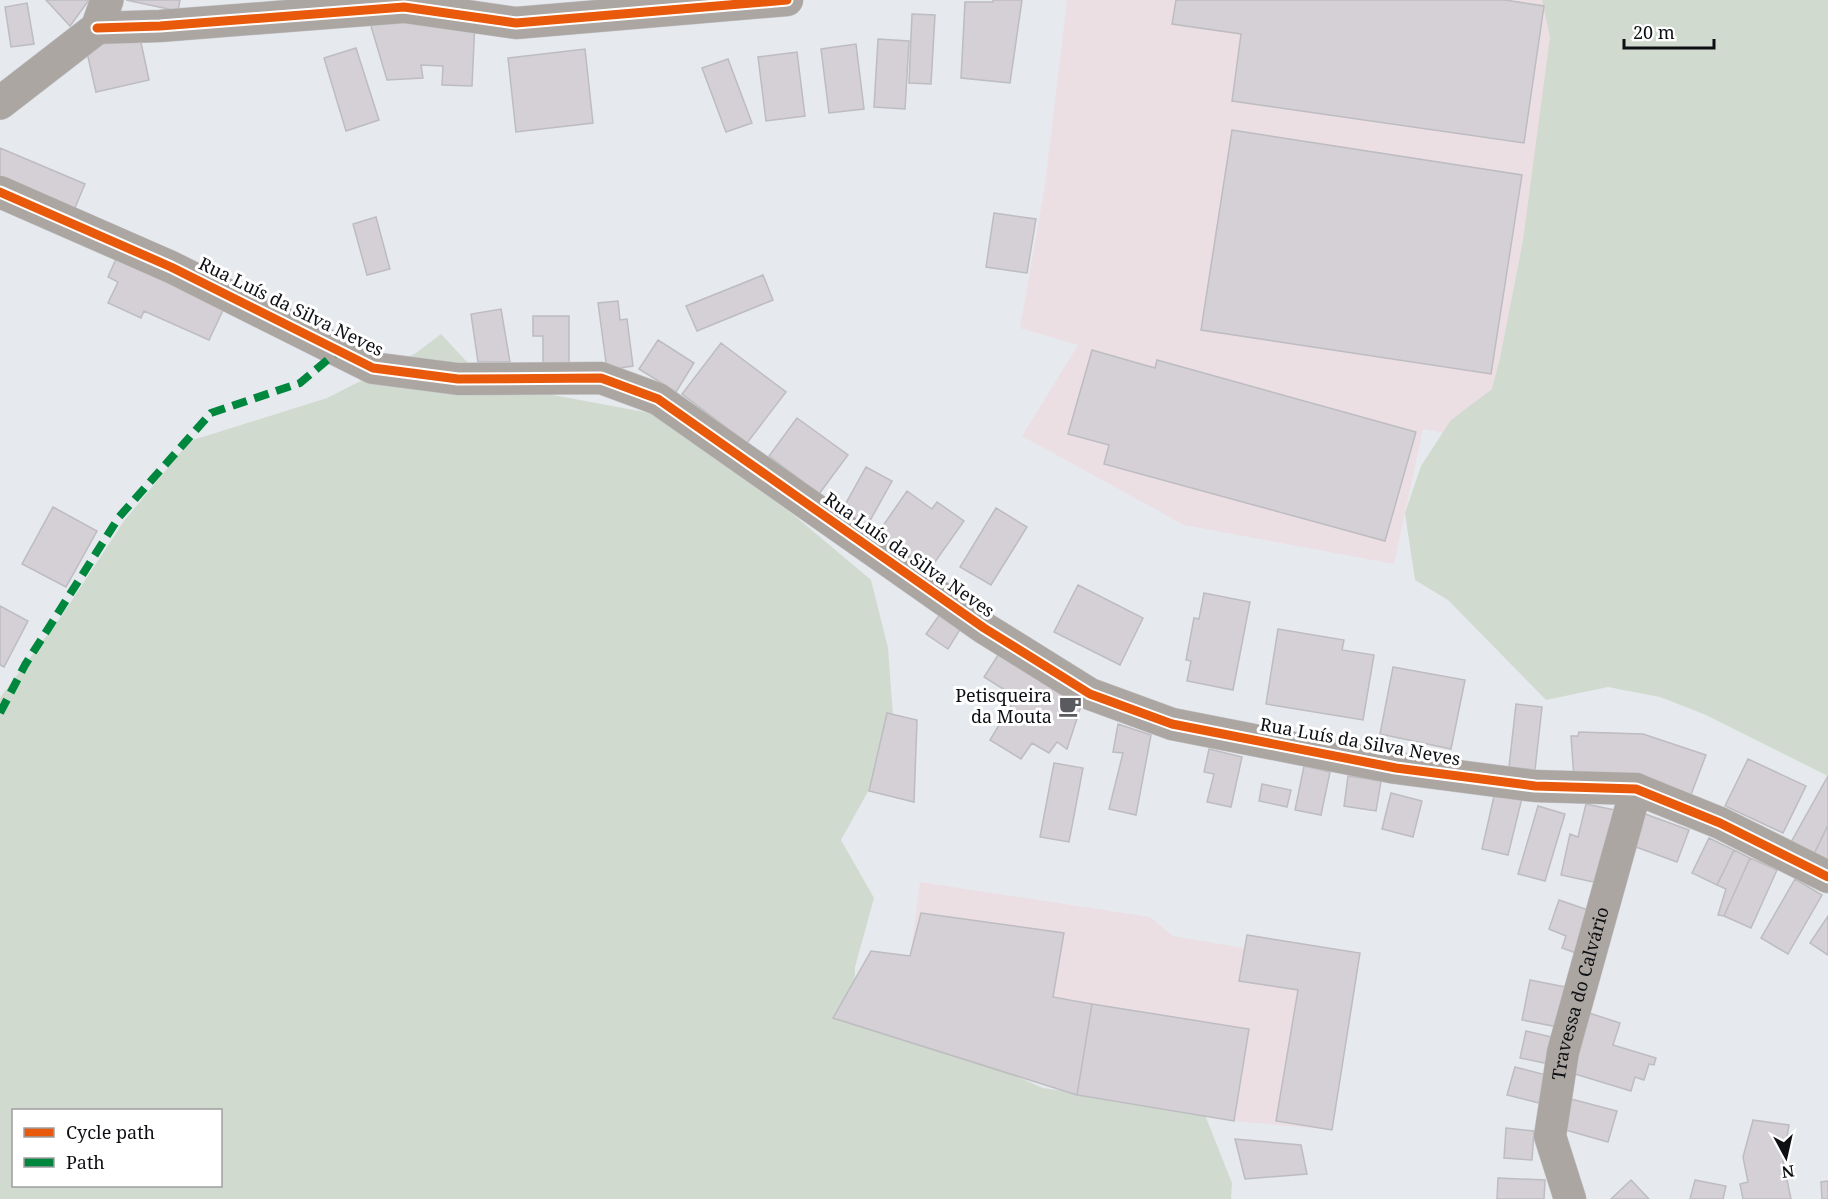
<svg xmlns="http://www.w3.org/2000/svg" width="1828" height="1199" viewBox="0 0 1828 1199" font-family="'Noto Serif',serif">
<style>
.industrial{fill:#ecdfe3}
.green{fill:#d1dacf;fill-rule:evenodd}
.building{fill:#d4d0d5;stroke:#bdbcc0;stroke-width:1.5}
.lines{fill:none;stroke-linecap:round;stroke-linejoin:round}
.minor-casing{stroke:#c4c6ca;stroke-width:33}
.tertiary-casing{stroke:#c4c6ca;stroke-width:34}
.minor{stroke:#aca6a2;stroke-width:32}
.tertiary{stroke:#aca6a2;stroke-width:33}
.quiet{stroke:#00873e;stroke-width:8;stroke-dasharray:15 8;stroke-linecap:butt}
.cycleway-casing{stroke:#fff;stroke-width:13}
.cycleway{stroke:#e8590c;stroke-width:9}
.labels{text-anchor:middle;stroke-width:6;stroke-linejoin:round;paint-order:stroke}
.street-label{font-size:18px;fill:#0d0f12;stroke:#fff}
.poi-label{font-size:18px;fill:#0d0f12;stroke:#fff;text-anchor:end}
</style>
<rect width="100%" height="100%" fill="#e6e9ee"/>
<path class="industrial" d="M1067,0H1565L1535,176L1499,363L1481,440L1423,429L1394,564L1184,525L1022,436L1078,345L1020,328L1045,185Z
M920,882L1150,917L1173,936L1244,948L1247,935L1360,953L1332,1130L1234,1121L1077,1095L833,1018L871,951L910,956Z"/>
<path class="green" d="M1542,0H1828V776L1706,715L1660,697L1608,687L1546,700L1448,600L1415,580L1405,513L1421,466L1451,420L1492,389L1500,358L1523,240L1550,37Z
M441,334L466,361L510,387L655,414L795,516L871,580L888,648L895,743L841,840L874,898L855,967L854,1006L1043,1088L1203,1110L1232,1183L1231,1199H0V698L63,614L124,521L190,441L327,398L416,353ZM14,1110H220V1186H14Z"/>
<path class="building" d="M46,0H89L70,26Z
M126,0H180L178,11Z
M993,0H1022L1010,83L961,78L965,2H993Z
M1176,0H1505L1544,6L1524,143L1232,101L1241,34L1172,24Z
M27,3L34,44L11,47L5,7Z
M912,14L935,15L931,84L909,83Z
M368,16L475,21L472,86L442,85L443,66L421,65L423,78L387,80Z
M139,33L149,80L96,92L85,44Z
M878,39L909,41L905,109L874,107Z
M856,44L864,109L829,113L821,49Z
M356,48L379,120L346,131L324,58Z
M585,49L593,123L516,132L508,58Z
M797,52L805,116L766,121L758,57Z
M728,59L752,123L726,132L702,68Z
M1232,130L1522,175L1491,374L1201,330Z
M0,148L85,184L74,210L0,178Z
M994,213L1036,219L1027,273L986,267Z
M376,217L390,269L367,275L353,224Z
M116,259L224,308L209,340L144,311L141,318L108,303L118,282L108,277Z
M763,275L773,300L697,331L686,306Z
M618,301L620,320L627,319L633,366L607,370L598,303Z
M501,309L510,362H478L471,314Z
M533,316H569V366H543V336H533Z
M658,340L694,363L676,392L639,369Z
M721,343L786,392L747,443L682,394Z
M1092,350L1155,368L1157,360L1416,432L1385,541L1104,464L1109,445L1068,434Z
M797,418L848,455L819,494L769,456Z
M866,467L892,481L867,526L841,512Z
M907,491L932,509L937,502L964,521L930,569L878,533Z
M53,507L97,531L66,587L22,564Z
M996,508L1027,527L991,585L960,567Z
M1078,585L1143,618L1120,665L1054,632Z
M1204,593L1250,602L1233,690L1187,681L1191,661L1186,660L1194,618L1199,619Z
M0,606L28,621L4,667L0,665Z
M940,614L961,628L948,649L926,634Z
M1278,629L1344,640L1342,650L1374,655L1363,720L1266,704Z
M1000,652L1082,703L1067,749L1057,742L1049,753L1032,743L1021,759L990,740L1016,697L984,677Z
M1393,667L1465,680L1451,749L1380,734Z
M1516,704L1542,707L1535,770L1509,767Z
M887,713L917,720L914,802L869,791Z
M1118,724L1151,735L1136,815L1109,809L1123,753L1113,752Z
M1579,732L1643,734L1706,755L1689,800L1574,779L1571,736H1578Z
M1209,749L1242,757L1231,807L1207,802L1214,774L1204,772Z
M1748,759L1806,786L1783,833L1725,806Z
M1054,763L1083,768L1069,842L1040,837Z
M1304,766L1330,772L1321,815L1295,810Z
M1348,776L1381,781L1376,811L1344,806Z
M1828,776V825L1813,856L1790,844Z
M1262,784L1291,790L1287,807L1259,801Z
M1495,792L1522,798L1508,855L1482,849Z
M1391,793L1422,801L1413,837L1382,829Z
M1586,804L1620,811L1603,884L1561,875L1570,834L1578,837Z
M1538,806L1565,814L1545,881L1518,874Z
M1637,811L1689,830L1677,862L1625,843Z
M1828,825V863L1813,856Z
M1709,838L1734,850L1717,885L1692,873Z
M1734,850L1750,858L1724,916L1718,915L1726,889L1717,885Z
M1750,858L1777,870L1751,928L1724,916Z
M1795,879L1822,895L1788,954L1761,938Z
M1559,900L1594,912L1579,954L1562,948L1566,936L1549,929Z
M921,913L1064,933L1053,997L1092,1004L1077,1095L833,1018L871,951L910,956Z
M1828,916V955L1810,943Z
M1247,935L1360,953L1332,1130L1276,1121L1298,990L1239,981Z
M1530,980L1566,987L1558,1027L1522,1020Z
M1092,1004L1249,1029L1234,1121L1077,1095Z
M1583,1011L1620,1023L1613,1045L1656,1058L1654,1065L1649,1064L1644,1080L1635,1077L1631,1091L1565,1071Z
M1526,1031L1556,1038L1549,1064L1520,1058Z
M1515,1067L1546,1075L1539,1103L1507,1095Z
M1571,1099L1617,1111L1608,1142L1562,1129Z
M1753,1120L1789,1125L1783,1161L1791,1199H1743L1740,1184L1748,1182L1743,1157Z
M1506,1128L1534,1131L1532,1160L1504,1158Z
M1235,1139L1301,1145L1307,1174L1245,1179Z
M1498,1178L1545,1180L1544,1199H1497Z
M1631,1180L1649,1199H1611Z
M1695,1180L1726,1186L1723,1199H1690Z
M1828,1181V1199H1822L1821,1182Z"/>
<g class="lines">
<g class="minor-casing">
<g id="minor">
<path d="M97,28L160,26L404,7L516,23L787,0"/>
<path d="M0,192L171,267L373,368L458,379L601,378L658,399L984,628L1090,694L1172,724L1396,768L1535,786L1636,789L1720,823L1828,877"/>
<path id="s1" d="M1570,1199L1550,1136L1563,1052L1636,789"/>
</g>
</g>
<g class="tertiary-casing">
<path id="tertiary" d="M0,103L97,28L107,0"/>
</g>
<use href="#minor" class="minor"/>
<use href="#tertiary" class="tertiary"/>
<path class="quiet" d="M0,713L25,665L119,517L211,413L300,383L338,351"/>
<g class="cycleway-casing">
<path id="cycleway" d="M97,28L160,26L404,7L516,23L787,0
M0,192L171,267L373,368L458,379L601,378L658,399L984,628L1090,694L1172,724L1396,768L1535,786L1636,789L1720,823L1828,877"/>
</g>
<use href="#cycleway" class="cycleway"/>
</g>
<defs>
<g id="cafe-bare" transform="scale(1.8)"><path d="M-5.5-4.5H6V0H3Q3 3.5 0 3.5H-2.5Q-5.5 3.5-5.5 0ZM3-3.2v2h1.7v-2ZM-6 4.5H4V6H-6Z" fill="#595b5f" stroke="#fff" stroke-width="2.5" paint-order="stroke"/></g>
</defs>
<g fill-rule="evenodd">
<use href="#cafe-bare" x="1070" y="706"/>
</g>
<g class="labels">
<g class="street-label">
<text transform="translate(291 307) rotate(26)" y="6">Rua Luís da Silva Neves</text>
<text transform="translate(909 555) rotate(35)" y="6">Rua Luís da Silva Neves</text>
<text transform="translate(1360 742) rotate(10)" y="6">Rua Luís da Silva Neves</text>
<text dy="6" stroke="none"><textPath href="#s1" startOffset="212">Travessa do Calvário</textPath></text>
</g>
<g class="poi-label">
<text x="1052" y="702">Petisqueira<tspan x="1052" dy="21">da Mouta</tspan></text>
</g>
</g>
<rect x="12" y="1109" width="210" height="78" fill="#ffffff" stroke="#9e9fa0" stroke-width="1.5"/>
<rect x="24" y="1128" width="30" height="9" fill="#e8590c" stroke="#9e9fa0" stroke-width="1.5"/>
<text x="66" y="1139" font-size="18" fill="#0d0f12">Cycle path</text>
<rect x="24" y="1158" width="30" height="9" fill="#00873e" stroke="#9e9fa0" stroke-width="1.5"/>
<text x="66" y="1169" font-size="18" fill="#0d0f12">Path</text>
<g transform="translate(1786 1157) rotate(172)" stroke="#ffffff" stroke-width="4.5" paint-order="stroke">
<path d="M0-4.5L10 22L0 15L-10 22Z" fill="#0d0f12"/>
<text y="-9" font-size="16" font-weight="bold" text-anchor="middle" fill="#0d0f12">N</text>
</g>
<path d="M1624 39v9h90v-9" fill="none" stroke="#0d0f12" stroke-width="3"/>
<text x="1633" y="39" font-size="18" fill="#0d0f12" stroke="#ffffff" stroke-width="4.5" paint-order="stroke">20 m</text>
</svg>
